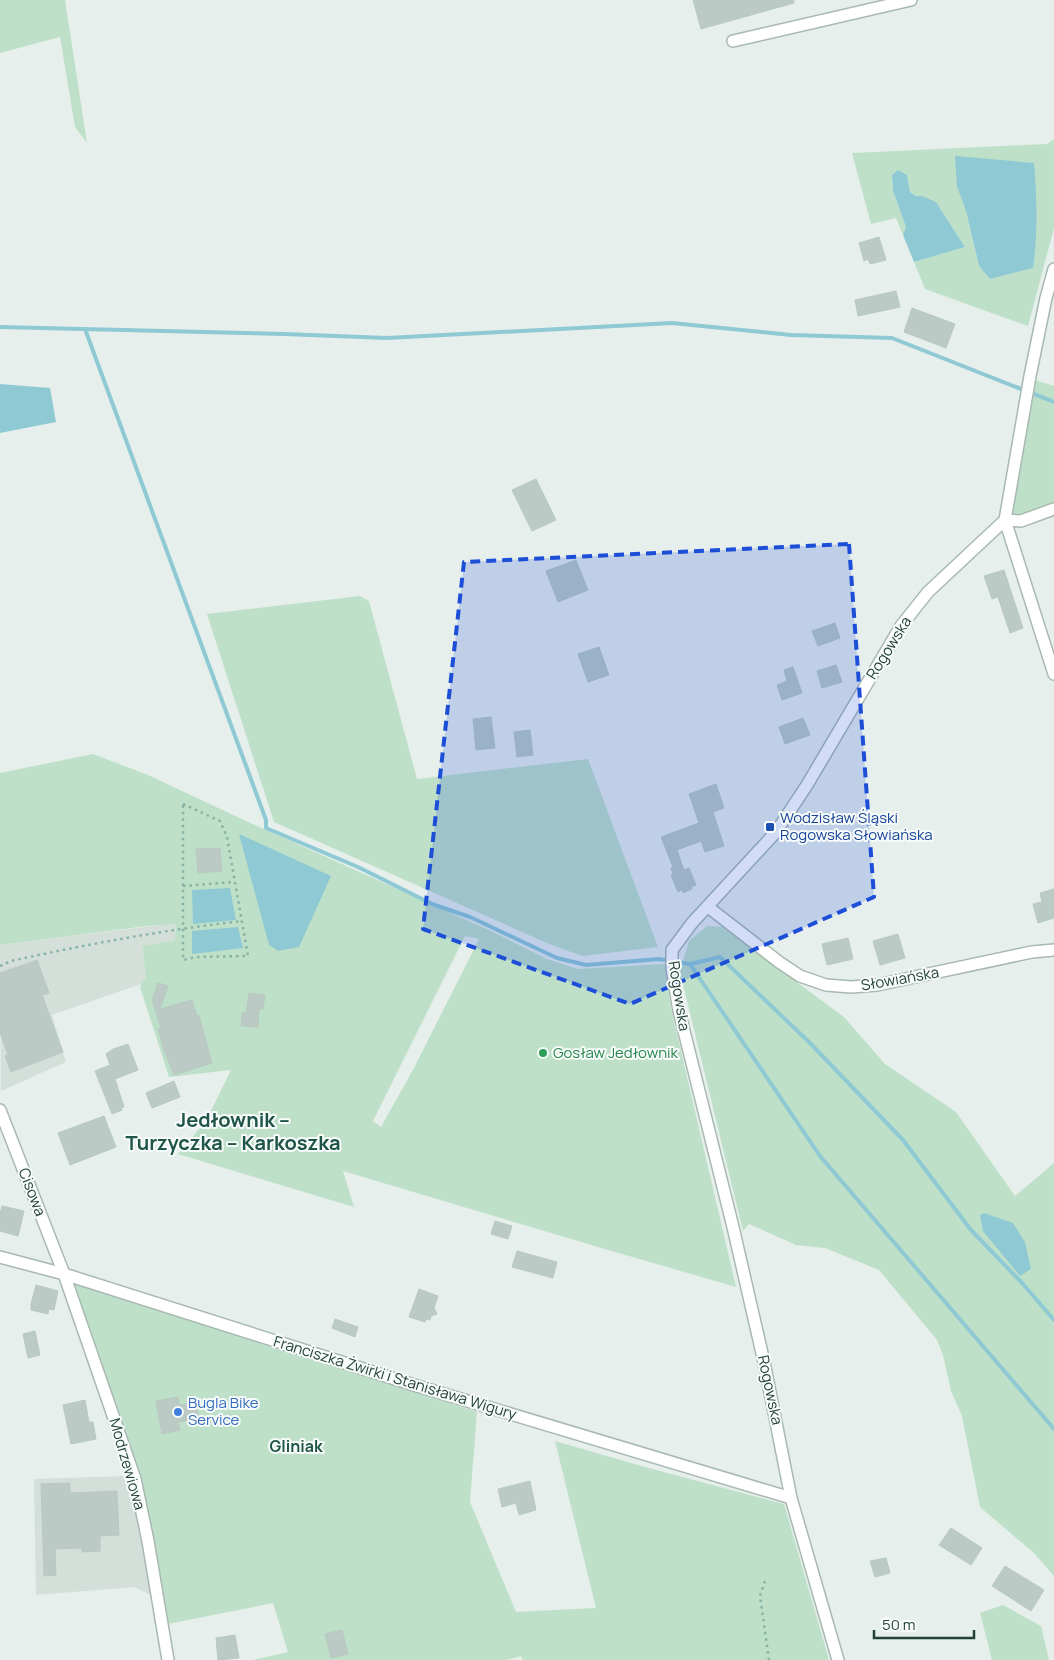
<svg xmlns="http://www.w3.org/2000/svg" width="1054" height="1660" viewBox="0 0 1054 1660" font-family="Manrope,sans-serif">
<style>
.built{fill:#d4dfda}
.green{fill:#bfe0c8;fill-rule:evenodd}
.water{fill:#8ec9d4}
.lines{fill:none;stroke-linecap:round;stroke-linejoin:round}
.stream{stroke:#8ec9d4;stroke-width:4}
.building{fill:#bbcac4;stroke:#b8c9c2}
.minor-casing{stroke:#a8b8b2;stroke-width:14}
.path{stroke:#86b3a5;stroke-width:2.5;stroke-dasharray:2.5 4;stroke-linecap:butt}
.minor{stroke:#fff;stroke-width:11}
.marked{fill:#1d4ed8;fill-opacity:0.2;stroke:#1d4ed8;stroke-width:4;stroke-dasharray:10 6;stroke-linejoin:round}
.transit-dot{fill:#1a4fb4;stroke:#f7fbf9;stroke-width:2}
.leisure-dot{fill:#2e9e5b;stroke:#f7fbf9;stroke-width:2}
.shop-dot{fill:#3f7fe0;stroke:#f7fbf9;stroke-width:2}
.labels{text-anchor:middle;stroke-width:4;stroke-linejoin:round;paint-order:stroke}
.street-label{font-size:15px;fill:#24423a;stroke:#f7fbf9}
.transit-label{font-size:15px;fill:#164399;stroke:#f7fbf9;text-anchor:start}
.leisure-label{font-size:15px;fill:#27864d;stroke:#f7fbf9;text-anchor:start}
.shop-label{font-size:15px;fill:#366cbe;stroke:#f7fbf9;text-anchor:start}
.neighbourhood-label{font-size:16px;font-weight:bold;fill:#1f5548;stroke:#f7fbf9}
.district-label{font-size:20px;font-weight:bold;fill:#1f5548;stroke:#f7fbf9}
</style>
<rect width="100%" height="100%" fill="#e6efeb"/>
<path class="built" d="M176,923L175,940L142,946L146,977L141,984L52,1015L66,1062L1,1091L0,945Z
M125,1476L135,1496L153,1596L134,1587L36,1595L34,1479Z"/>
<path class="green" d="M0,0H65L87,143L75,127L60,37L0,53Z
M1054,139V228L1028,326L925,289L914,262L965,247L936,202L916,196L910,192L907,175H892L893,191L906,227L903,235L896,218L871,224L852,153L1047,144ZM957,187L1033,268L979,266L966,211Z
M1035,380L1054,386V503L1021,516L1012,515Z
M360,596L369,601L417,779L588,759L658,947L582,956L547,943L274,822L207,614Z
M93,754L148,775L244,820L491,931L547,959L578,969L665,964L671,1008L736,1287L615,1252L343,1171L354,1207L178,1154L206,1121L231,1070L169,1077L140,987L141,984L146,977L142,946L175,940L176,924L147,926L0,945V773ZM465,936L479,939L414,1068L381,1127L373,1121Z
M707,926L722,927L844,1017L885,1064L956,1112L1015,1196L1054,1163V1576L1035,1554L980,1507L962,1416L951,1391L943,1355L937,1340L879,1270L825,1248L796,1245L749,1224L743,1231L680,972L689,941Z
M74,1284L477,1412L470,1502L516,1612L596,1608L555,1441L645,1467L784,1504L829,1660H523L521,1656L507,1660H253L288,1652L273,1603L168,1624L157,1560L135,1459Z
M1003,1605L1041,1626L1049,1660H992L980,1613Z"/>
<path class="water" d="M955,156L1034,163C1037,198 1038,233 1033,268L990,279L979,266L966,211L957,187Z
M898,170L907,175L910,192L916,196H922L936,202L965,247L914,262L903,235L906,227L893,191L892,175Z
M0,384L50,388L56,422L0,433Z
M239,834L331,876L299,947L278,951L269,945Z
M230,888L236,920L193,924L192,890Z
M238,927L243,948L192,954V931Z
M984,1213L1013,1223L1025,1242L1031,1269L1020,1276L983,1231L980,1215Z"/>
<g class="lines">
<path class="stream" d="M0,327L284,334L387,338L672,323L791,335L892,338L1054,402
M85,329L266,820V828L358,867L432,904L470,917L557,958L586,965L659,959L690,964L820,1156L1054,1429
M690,964L720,957L809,1042L903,1140L971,1230L1023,1284L1054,1320"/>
</g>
<path class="building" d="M693,0H794V3L701,29Z
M879,237L886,260L870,264L868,259L864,261L859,243Z
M896,291L900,307L858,316L855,300Z
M912,308L955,324L946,348L904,332Z
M536,479L556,520L532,531L512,490Z
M576,560L588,590L558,602L546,571Z
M1004,570L1023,628L1010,633L998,597L992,599L984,576Z
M835,623L840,638L818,646L812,631Z
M599,647L609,675L588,682L578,654Z
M836,665L842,682L822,688L817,671Z
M793,667L802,693L782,700L777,685L787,681L784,670Z
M491,717L495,748L476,750L473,719Z
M803,718L810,735L785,744L779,727Z
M530,730L533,755L517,757L514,732Z
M716,784L724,808L713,812L724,846L705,852L701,841L677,850L684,870L689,868L696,885L691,887L692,889L683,893L682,890L678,892L671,875L673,874L671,868L673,867L661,837L699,823L689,794Z
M220,848L222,871L198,873L196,849Z
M1054,889V918L1038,923L1033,904L1042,902L1040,893Z
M898,934L905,958L880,965L873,941Z
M848,938L853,959L827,965L822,944Z
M37,960L49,993L42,995L63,1052L11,1072L5,1056L8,1055L0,1033V973Z
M158,983L168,986L160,1009L192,1000L197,1016L199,1015L212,1063L174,1075L164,1050L158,1029L161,1028L152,1000Z
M249,993L265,995L263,1009H259L258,1027L241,1026L242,1013H246Z
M128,1044L138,1070L115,1079L124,1107L121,1108L122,1110L112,1114L95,1071L110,1065L106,1054L113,1049Z
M174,1081L180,1097L152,1108L146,1093Z
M104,1116L116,1147L70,1165L58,1133Z
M2,1206L24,1211L18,1236L0,1231V1214Z
M495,1221L512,1226L508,1239L491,1234Z
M517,1251L557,1262L553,1278L512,1267Z
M36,1285L58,1291L54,1310L49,1309L48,1314L31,1310V1304Z
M419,1289L438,1296L434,1308L437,1314L431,1316L430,1320L426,1319L425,1322L409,1317Z
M335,1319L358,1327L355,1337L332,1328Z
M35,1331L40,1355L28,1358L23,1334Z
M178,1397L180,1405L196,1402L199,1419L178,1422L180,1430L162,1434L156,1401Z
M85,1400L89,1422H93L96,1439L71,1444L63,1405Z
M530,1481L536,1510L519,1515L516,1503L502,1507L498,1489Z
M70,1483V1493L117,1491L119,1535L100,1536V1551L82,1552V1548L55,1549L56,1575L44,1576L41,1484Z
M951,1528L982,1548L971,1565L939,1545Z
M886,1558L890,1573L875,1577L870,1561Z
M1005,1566L1044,1590L1031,1611L992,1586Z
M342,1630L348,1654L331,1658L325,1634Z
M235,1635L239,1658L218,1660L216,1638Z"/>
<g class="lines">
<g class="minor-casing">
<path id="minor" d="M733,41L911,0
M1054,269L1046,298L1030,376L1005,520L1054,674
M708,907L779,962L800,976L826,985L851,987L877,985L1032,952L1054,950
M0,1110L64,1274L135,1479L148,1541L168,1660
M0,1257L64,1274L414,1385L791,1498
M838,1660L791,1498L764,1362L733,1227L679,1011L672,968V950L692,923L776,832L807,785L901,626L928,592L1005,520L1021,521L1054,509"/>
</g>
<path class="path" d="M183,804L220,821L227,837L248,956L196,957L183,960Z
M183,886L235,882
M0,966L11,961C88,944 164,930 242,921
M765,1581L760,1596L769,1660"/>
<use href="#minor" class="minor"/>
</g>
<path class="marked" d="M849,544L874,897L630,1004L423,929L464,562Z"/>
<rect class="transit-dot" x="765" y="822" width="10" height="10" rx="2.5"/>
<circle class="leisure-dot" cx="543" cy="1053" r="5"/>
<circle class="shop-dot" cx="178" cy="1412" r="5"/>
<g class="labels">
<g class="street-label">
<text transform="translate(889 648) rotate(-58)" y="5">Rogowska</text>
<text transform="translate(900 979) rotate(-10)" y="5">Słowiańska</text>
<text transform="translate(679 996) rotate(81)" y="5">Rogowska</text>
<text transform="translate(32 1192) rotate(69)" y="5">Cisowa</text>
<text transform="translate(395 1378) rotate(17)" y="5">Franciszka Żwirki i Stanisława Wigury</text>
<text transform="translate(770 1390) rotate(78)" y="5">Rogowska</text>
<text transform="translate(127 1464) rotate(74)" y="5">Modrzewiowa</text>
</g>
<g class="transit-label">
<text x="780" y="823">Wodzisław Śląski<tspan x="780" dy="17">Rogowska Słowiańska</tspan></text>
</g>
<g class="leisure-label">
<text x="553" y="1058">Gosław Jedłownik</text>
</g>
<g class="shop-label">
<text x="188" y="1408">Bugla Bike<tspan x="188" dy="17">Service</tspan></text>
</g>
<g class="neighbourhood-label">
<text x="296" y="1452">Gliniak</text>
</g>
<g class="district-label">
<text x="233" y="1127">Jedłownik –<tspan x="233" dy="23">Turzyczka – Karkoszka</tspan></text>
</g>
</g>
<path d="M874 1630v8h100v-8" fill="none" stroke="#24423a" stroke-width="2.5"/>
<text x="882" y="1630" font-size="15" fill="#24423a" stroke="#f7fbf9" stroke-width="4" paint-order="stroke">50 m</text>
</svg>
